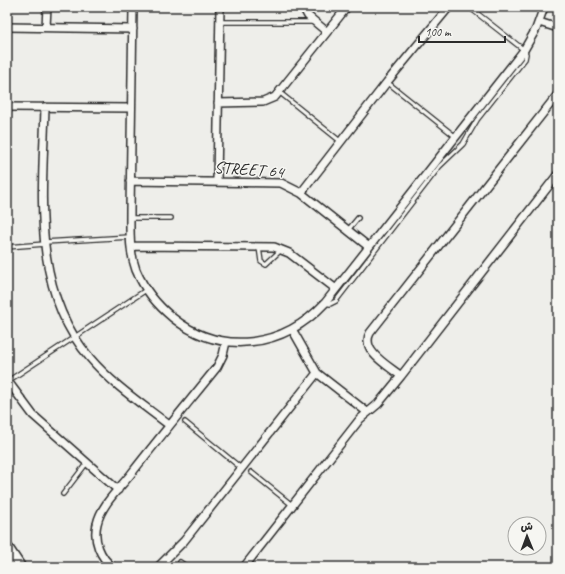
<svg xmlns="http://www.w3.org/2000/svg" width="565" height="574" viewBox="0 0 565 574" font-family="Caveat,'Playpen Sans Arabic',sans-serif">
<style>
.lines{fill:none;stroke-linecap:round;stroke-linejoin:round}
.service-casing{stroke:#2b2b2b;stroke-width:6}
.minor-casing{stroke:#2b2b2b;stroke-width:10}
.motorway-casing{stroke:#2b2b2b;stroke-width:15}
.service{stroke:#f6f6f2;stroke-width:3.5}
.minor{stroke:#f6f6f2;stroke-width:7}
.motorway{stroke:#f6f6f2;stroke-width:12}
.labels{text-anchor:middle;stroke-width:3;stroke-linejoin:round;paint-order:stroke}
.street-label{font-size:17px;fill:#2b2b2b;stroke:#f6f6f2}
</style>
<rect width="100%" height="100%" fill="#eeeeea"/>
<filter id="ink" filterUnits="userSpaceOnUse"><feTurbulence type="fractalNoise" baseFrequency=".025" numOctaves="2"/><feDisplacementMap in="SourceGraphic" scale="8" xChannelSelector="R" yChannelSelector="G"/><feConvolveMatrix kernelMatrix="1 2 1 2 8 2 1 2 1" color-interpolation-filters="sRGB"/></filter>
<g filter="url(#ink)">
<g class="lines">
<g class="service-casing">
<path id="service" d="M220,22H313
M387,82L456,137
M279,92L340,141
M130,218H171
M348,230L358,218
M45,242L130,237
M7,247L45,244
M259,247L261,261L266,264L282,249
M325,303L330,304L336,301L440,166L463,144L477,120L525,59L526,54L524,50L469,7
M8,381L146,290
M185,422L241,468
M251,472L292,505
M63,494L86,464
M180,562L187,567"/>
</g>
<g class="minor-casing">
<path id="minor" d="M133,7L130,210C130,231 129,251 136,270C144,289 157,305 173,318C222,357 284,347 325,303L524,50L536,29L544,7
M303,7L308,16L327,32
M539,22L558,28
M7,27L133,29
M46,27L47,7
M218,103L263,102L275,97L347,7
M7,107L131,108
M45,107C43,192 30,289 90,358C112,384 142,404 169,425
M130,181L281,183L301,193L369,247
M217,181L220,7
M301,193L387,82L449,7
M131,246L274,247L289,253L336,289
M292,329L317,373L367,412
M401,376C389,366 360,351 370,333L558,94
M7,380L33,415L118,490
M113,567C100,558 93,540 97,524C101,505 119,489 131,474C159,438 188,403 217,367L223,355L226,342
M158,567L184,541L317,373
M244,567L360,419L378,404L401,376L558,174"/>
</g>
<g class="motorway-casing">
<path id="motorway" d="M7,549L19,567"/>
</g>
<use href="#service" class="service"/>
<use href="#minor" class="minor"/>
<use href="#motorway" class="motorway"/>
</g>
</g>
<g class="labels">
<g class="street-label">
<text transform="translate(249 169) rotate(4)" y="6">STREET 64</text>
</g>
</g>
<rect width="565" height="574" fill="none" stroke="#f6f6f2" stroke-width="24"/>
<rect x="12" y="12" width="541" height="550" fill="none" stroke="#2b2b2b" stroke-width="1.5" filter="url(#ink)"/>
<g transform="translate(527 536) rotate(359)"><circle r="19" fill="#f6f6f2" stroke="#a5a5a2"/>
<path d="M0-3L7 15L0 10L-7 15Z" fill="#2b2b2b"/>
<text y="-6" font-size="11" font-weight="bold" text-anchor="middle" fill="#2b2b2b">ش</text>
</g>
<path d="M419 36v6h86v-6" fill="none" stroke="#2b2b2b" stroke-width="2"/>
<text x="425" y="36" font-size="12" fill="#2b2b2b" stroke="#f6f6f2" stroke-width="3" paint-order="stroke">100 m</text>
</svg>
